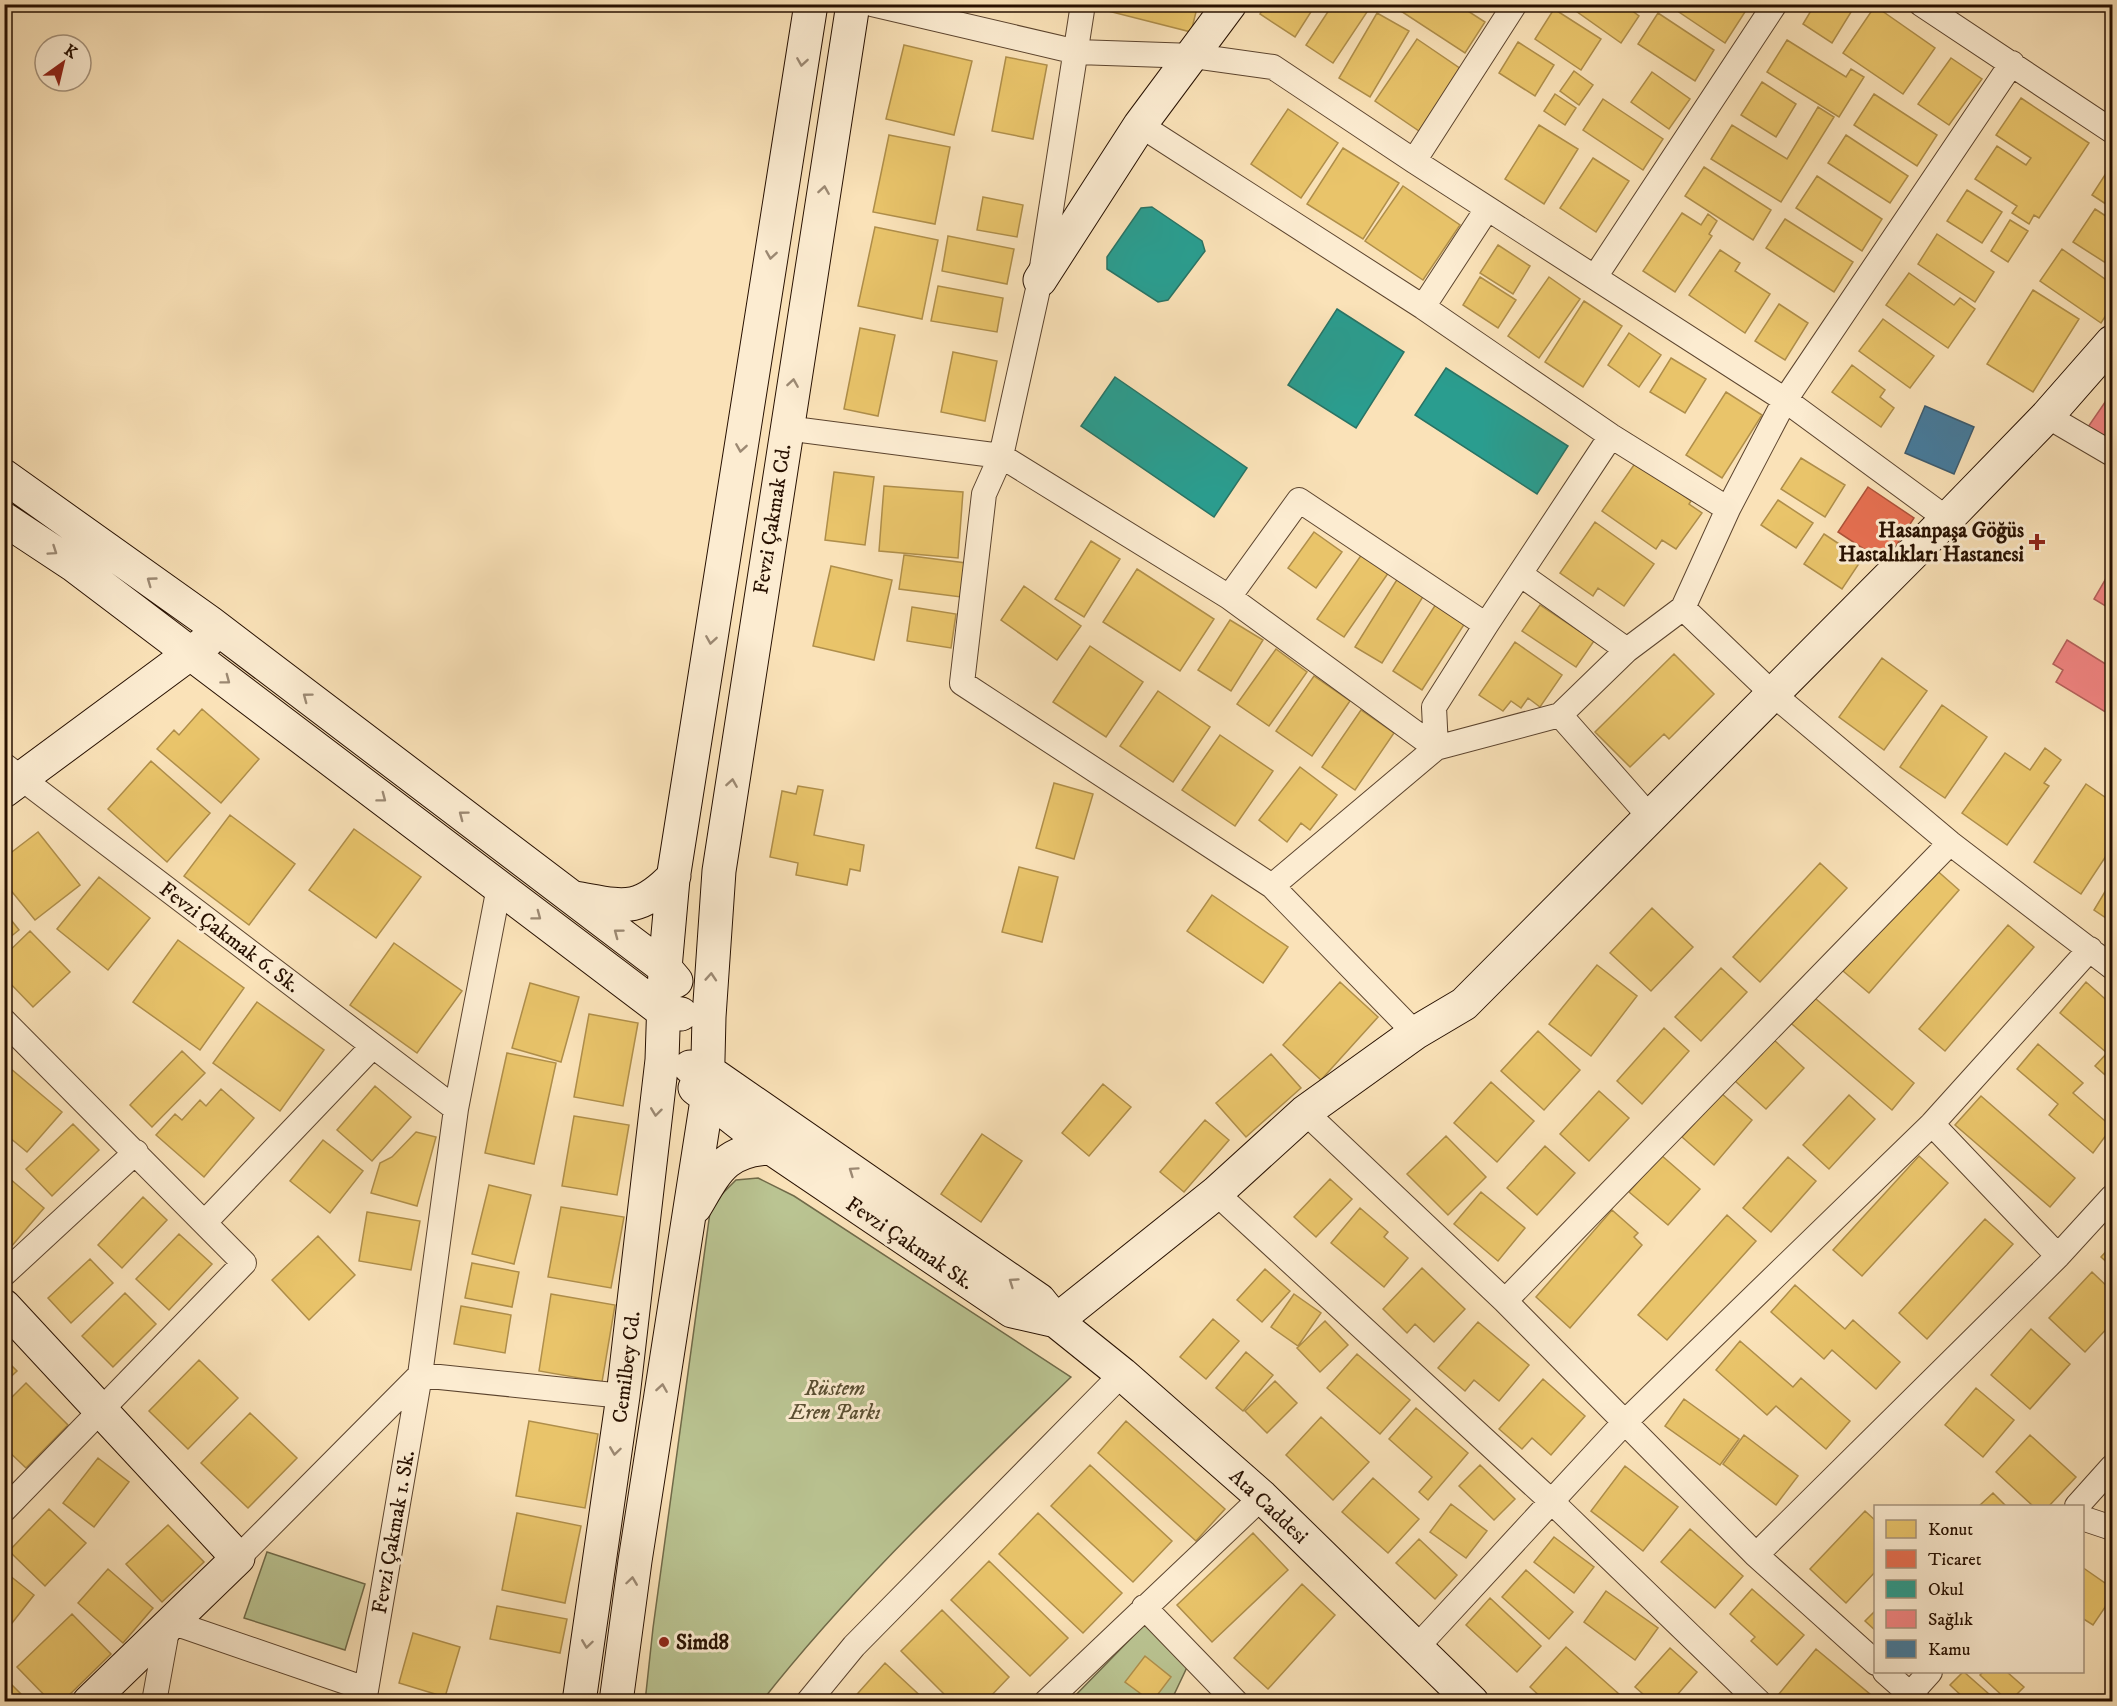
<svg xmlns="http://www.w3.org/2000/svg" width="2117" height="1706" viewBox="0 0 2117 1706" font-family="'IM FELL DW Pica',serif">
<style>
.green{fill:#bac492;stroke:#706a49;stroke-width:1.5}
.homes{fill:#e9c46a;stroke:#af8e4a;stroke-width:1.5}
.shops{fill:#e76f51;stroke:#ad5239;stroke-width:1.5}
.schools{fill:#2a9d8f;stroke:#297364;stroke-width:1.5}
.health{fill:#f28482;stroke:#b5615b;stroke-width:1.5}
.public{fill:#457b9d;stroke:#3c5b6e;stroke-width:1.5}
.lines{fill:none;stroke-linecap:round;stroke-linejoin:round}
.street-casing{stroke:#5c442e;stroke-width:26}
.secondary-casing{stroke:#271000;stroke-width:35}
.street{stroke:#fcecd1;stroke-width:24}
.secondary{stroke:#fcecd1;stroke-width:33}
.oneway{stroke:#9c8973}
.poi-dot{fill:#8f2418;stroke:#fcecd1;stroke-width:2}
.labels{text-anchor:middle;stroke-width:6;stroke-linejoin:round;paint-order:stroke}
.street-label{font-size:21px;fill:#271000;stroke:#fcecd1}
.poi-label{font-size:21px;font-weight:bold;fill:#271000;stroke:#fcecd1;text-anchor:end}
.park-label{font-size:21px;font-style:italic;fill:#5a4f33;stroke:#fcecd1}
</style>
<rect width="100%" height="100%" fill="#fae2b8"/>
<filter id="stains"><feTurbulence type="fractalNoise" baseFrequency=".00333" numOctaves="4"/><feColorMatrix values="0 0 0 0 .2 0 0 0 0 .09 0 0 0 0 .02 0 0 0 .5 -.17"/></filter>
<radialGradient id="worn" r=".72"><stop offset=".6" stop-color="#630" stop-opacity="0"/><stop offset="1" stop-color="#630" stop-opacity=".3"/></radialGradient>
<path class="green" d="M758,1178L794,1196L1071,1377C964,1481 855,1583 762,1701L645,1702L653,1628L711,1205L736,1180Z
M267,1552L365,1584L345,1650L244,1618Z
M1144,1625L1190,1661L1171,1701L1069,1702Z"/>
<path class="homes" d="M1105,4H1198L1191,32L1104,10Z
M1266,4H1316L1295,37L1260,14Z
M1333,4H1362L1369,9L1333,63L1306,45Z
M1390,4H1457L1485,22L1465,53Z
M1566,4H1623L1639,16L1621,43Z
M1667,4H1734L1745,12L1725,43Z
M1815,4H1856L1832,43L1803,24Z
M1875,6L1935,48L1903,94L1843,53Z
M1554,9L1601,39L1581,70L1535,39Z
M1377,13L1409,31L1370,97L1339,78Z
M1658,13L1714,50L1695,81L1638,44Z
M1417,39L1461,69L1419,131L1375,101Z
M1787,40L1846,77L1851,69L1864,77L1839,117L1767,72Z
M1518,42L1554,65L1535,96L1499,73Z
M904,45L972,61L954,135L886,119Z
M1006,57L1047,65L1033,139L992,131Z
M1951,58L1982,79L1949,125L1918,104Z
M1574,71L1593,85L1579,105L1560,91Z
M1652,72L1690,99L1669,129L1631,102Z
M1762,82L1796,104L1776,137L1741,115Z
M1555,94L1576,108L1565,125L1544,111Z
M1874,94L1937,135L1917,166L1854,125Z
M2021,98L2089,143L2039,218L2034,215L2029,224L2012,213L2017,206L1975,179L1997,146L2026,165L2031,158L1996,135Z
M1603,99L1663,139L1643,170L1583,130Z
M1818,107L1834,117L1781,202L1711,159L1732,125L1787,159Z
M1288,109L1338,143L1301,198L1251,164Z
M1539,125L1578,149L1544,204L1505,179Z
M889,135L950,147L935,224L873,212Z
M1846,135L1908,176L1890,203L1828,163Z
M1343,148L1399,183L1363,239L1307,204Z
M1593,158L1629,181L1596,232L1560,208Z
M2112,164V208L2092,195Z
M1704,167L1771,210L1753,240L1685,196Z
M1817,176L1882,219L1862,251L1796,208Z
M1403,186L1460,225L1423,280L1365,241Z
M1967,190L2002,212L1982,243L1947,221Z
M983,197L1023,205L1017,237L977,230Z
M2095,209L2112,220V267L2073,242Z
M1682,213L1701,225L1708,214L1717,221L1709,234L1712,236L1675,292L1643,271Z
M1785,219L1853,262L1834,292L1766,248Z
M2010,220L2028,231L2008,262L1991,251Z
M875,227L938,240L922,319L858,306Z
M1937,234L1994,272L1975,302L1918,264Z
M948,236L1014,249L1007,284L942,271Z
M1498,245L1530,266L1513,294L1480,273Z
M2062,249L2112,284V306L2101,323L2040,281Z
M1720,250L1740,263L1735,271L1770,294L1745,333L1689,295Z
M1909,273L1954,305L1960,298L1975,309L1948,348L1886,305Z
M1480,277L1516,300L1498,328L1463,305Z
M1549,277L1580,299L1539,358L1508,336Z
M938,286L1003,298L997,332L931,321Z
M2033,290L2079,319L2033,392L1987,364Z
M1584,301L1622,326L1583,387L1545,362Z
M1779,304L1808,323L1785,360L1755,341Z
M1883,319L1934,356L1910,388L1859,351Z
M860,328L895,335L878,416L844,409Z
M1629,333L1661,355L1639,387L1608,365Z
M953,352L997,361L985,421L941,412Z
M1671,358L1706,379L1685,413L1650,392Z
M1852,365L1885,390L1880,397L1894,408L1881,427L1832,392Z
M1726,392L1762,415L1722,478L1686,455Z
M1801,458L1845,485L1825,517L1781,489Z
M1636,462L1691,501L1689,504L1702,513L1676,549L1662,540L1656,549L1602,511Z
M834,472L874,477L865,545L825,540Z
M884,486L963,492L958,558L879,551Z
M1778,500L1813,523L1796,548L1761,525Z
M1595,522L1654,564L1624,606L1598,588L1593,596L1560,573Z
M1314,532L1342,552L1316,588L1288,568Z
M1824,534L1862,559L1842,589L1804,564Z
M1091,541L1120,559L1084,617L1055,599Z
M1362,554L1389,572L1344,637L1317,619Z
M904,555L966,563L961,597L899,589Z
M831,566L892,580L874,660L813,646Z
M1137,569L1214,619L1180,671L1103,622Z
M1398,578L1424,595L1382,663L1355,647Z
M1024,586L1081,626L1057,660L1001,620Z
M1436,604L1465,623L1422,690L1393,671Z
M1540,605L1594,641L1576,667L1522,631Z
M912,607L956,614L951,648L907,641Z
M1230,620L1263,640L1231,691L1198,670Z
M1515,642L1562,675L1540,707L1528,698L1521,708L1511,701L1503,711L1479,695Z
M1090,646L1143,682L1106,737L1053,702Z
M1276,649L1307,672L1269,726L1237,704Z
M1674,654L1714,694L1669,739L1664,734L1630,767L1595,732Z
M1882,658L1927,691L1884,750L1839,717Z
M1314,676L1350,701L1312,756L1276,731Z
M1158,691L1210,727L1173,782L1120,746Z
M1942,705L1987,737L1945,798L1900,767Z
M202,709L259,759L221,803L157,749L174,730L179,735Z
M1361,710L1394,733L1355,790L1322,767Z
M1220,735L1273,771L1235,826L1182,790Z
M2045,748L2061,760L2044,783L2049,786L2007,845L1962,813L2005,753L2030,770Z
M151,761L210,813L167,862L108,809Z
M1300,767L1337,795L1310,830L1301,823L1287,842L1259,820Z
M1054,783L1093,794L1074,859L1036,848Z
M2086,784L2112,802V847L2081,894L2034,862Z
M798,786L823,790L814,835L864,845L860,871L850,869L847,885L796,875L798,863L770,857L782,791L796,794Z
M230,815L295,864L249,925L184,876Z
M354,829L421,877L376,938L309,890Z
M38,832L80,885L35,920L4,882V858Z
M1820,863L1847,888L1760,982L1733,957Z
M1019,867L1058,877L1042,942L1002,932Z
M1933,867L1959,890L1869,993L1843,971Z
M99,877L150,918L108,970L57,929Z
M2112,880V922L2094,910Z
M1212,895L1288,947L1263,983L1187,931Z
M1652,908L1693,947L1651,991L1610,953Z
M4,911L19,930L4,942Z
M2008,925L2034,947L1945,1051L1919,1029Z
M30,931L70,972L33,1007L4,977V956Z
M178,940L244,988L200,1050L133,1002Z
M394,943L462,991L417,1053L350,1005Z
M1597,965L1637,996L1591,1056L1549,1024Z
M1721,968L1747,992L1701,1041L1675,1017Z
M1340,982L1378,1017L1321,1080L1283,1045Z
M2086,982L2112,1005V1081L2095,1066L2107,1053L2060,1013Z
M530,983L579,997L561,1062L512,1048Z
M1809,993L1914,1083L1892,1110L1786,1019Z
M257,1002L324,1050L280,1111L213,1063Z
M589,1014L638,1023L623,1106L574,1097Z
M1664,1028L1689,1051L1642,1104L1617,1081Z
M1538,1031L1580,1070L1544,1110L1501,1071Z
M1773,1039L1804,1068L1766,1109L1735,1081Z
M2038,1044L2083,1083L2073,1093L2112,1127L2093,1153L2049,1115L2058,1104L2017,1069Z
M182,1051L205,1073L152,1127L130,1105Z
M507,1053L556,1063L534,1164L485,1153Z
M1271,1054L1301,1088L1246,1137L1216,1103Z
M4,1063L62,1112L27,1152L4,1133Z
M1491,1082L1534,1121L1497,1162L1454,1123Z
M1103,1084L1131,1107L1089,1156L1062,1133Z
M375,1086L411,1117L372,1161L337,1130Z
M221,1089L254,1118L204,1177L156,1135L175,1114L182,1120L200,1100L206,1106Z
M1599,1091L1629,1118L1589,1161L1560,1134Z
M1721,1093L1752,1120L1714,1165L1682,1137Z
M1849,1095L1875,1119L1829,1169L1803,1145Z
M1981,1096L2075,1178L2050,1207L1955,1125Z
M574,1116L629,1125L617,1195L562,1186Z
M1205,1120L1229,1140L1184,1192L1160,1172Z
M73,1124L99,1150L52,1196L26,1169Z
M416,1132L436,1137L417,1206L371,1193L380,1163L392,1157Z
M982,1134L1022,1161L981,1222L941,1194Z
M1446,1136L1486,1177L1448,1215L1407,1174Z
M323,1140L363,1171L330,1213L290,1181Z
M1545,1146L1575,1173L1537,1215L1507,1188Z
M1661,1155L1700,1189L1668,1225L1629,1192Z
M1919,1156L1948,1183L1862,1276L1833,1250Z
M1788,1157L1816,1181L1771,1232L1743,1208Z
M9,1178L44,1208L5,1254L4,1184Z
M1330,1179L1352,1199L1316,1237L1294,1217Z
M489,1185L531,1195L514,1264L472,1254Z
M1481,1192L1525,1228L1498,1261L1454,1224Z
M143,1197L167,1220L122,1268L98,1245Z
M561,1207L624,1217L611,1288L548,1277Z
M1360,1208L1388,1232L1384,1237L1408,1258L1384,1287L1331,1243Z
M1612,1210L1638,1233L1634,1237L1642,1245L1570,1328L1536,1297Z
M367,1212L420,1221L411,1270L359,1261Z
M1727,1215L1756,1241L1667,1340L1638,1315Z
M1985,1219L2013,1244L1927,1339L1899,1313Z
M179,1234L212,1264L169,1310L136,1279Z
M318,1236L355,1275L309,1320L272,1280Z
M2112,1245V1267L2101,1257Z
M90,1259L113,1283L71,1323L48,1298Z
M472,1263L519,1272L512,1307L465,1298Z
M1422,1268L1465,1309L1434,1342L1415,1324L1407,1333L1383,1309Z
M1265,1269L1290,1291L1262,1322L1237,1300Z
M2092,1272L2112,1291V1323L2085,1352L2049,1318Z
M1795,1285L1845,1329L1853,1320L1900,1362L1876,1389L1832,1350L1824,1359L1771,1312Z
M125,1293L156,1324L113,1367L82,1336Z
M551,1294L615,1305L602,1382L539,1371Z
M1294,1294L1321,1313L1298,1346L1271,1327Z
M461,1306L511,1315L505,1353L454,1344Z
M1213,1319L1239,1341L1206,1379L1180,1357Z
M1325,1321L1348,1345L1320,1372L1297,1348Z
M1478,1322L1529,1365L1499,1401L1474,1380L1465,1391L1438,1368Z
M2031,1329L2070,1364L2030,1409L1991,1375Z
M1740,1341L1793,1387L1801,1378L1850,1421L1826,1449L1776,1406L1767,1415L1716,1370Z
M1246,1352L1273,1375L1243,1411L1216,1388Z
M1357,1354L1410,1400L1380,1434L1327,1388Z
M4,1358L17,1371L4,1383Z
M199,1360L238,1398L188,1449L149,1411Z
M1543,1379L1585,1416L1551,1455L1532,1438L1522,1449L1499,1429Z
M1275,1381L1297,1403L1267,1433L1245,1411Z
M26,1383L68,1425L26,1468L4,1447V1405Z
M1976,1388L2014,1420L1983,1457L1945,1425Z
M1684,1399L1739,1439L1720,1465L1665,1426Z
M1416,1408L1468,1453L1428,1500L1419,1492L1432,1477L1389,1439Z
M250,1413L297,1458L248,1508L201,1463Z
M1321,1417L1369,1462L1333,1500L1286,1455Z
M529,1421L598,1434L585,1508L516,1496Z
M1126,1421L1225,1509L1196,1541L1098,1453Z
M1744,1435L1798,1476L1776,1505L1723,1464Z
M2030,1435L2076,1477L2049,1506H2033L1996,1472Z
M98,1458L129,1482L94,1527L63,1503Z
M1090,1465L1172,1541L1133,1582L1051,1506Z
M1480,1465L1515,1499L1494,1520L1459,1486Z
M1625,1466L1678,1507L1643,1551L1591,1511Z
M1373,1478L1419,1519L1388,1553L1342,1512Z
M1993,1493L2006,1506H1979Z
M1451,1504L1487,1531L1466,1558L1430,1532Z
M49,1509L86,1543L45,1586L9,1551Z
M1865,1511L1876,1521V1571L1846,1603L1810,1569Z
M517,1513L581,1526L565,1603L502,1590Z
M1038,1513L1122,1593L1083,1633L999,1554Z
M168,1525L204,1562L162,1602L126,1564Z
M1690,1529L1743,1576L1715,1608L1661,1562Z
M1253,1533L1288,1570L1212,1642L1177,1605Z
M1554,1537L1594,1567L1574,1593L1534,1562Z
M1419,1539L1457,1575L1435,1599L1396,1563Z
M989,1561L1068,1638L1030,1676L951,1600Z
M2082,1567L2112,1588V1597L2093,1625L2082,1618Z
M108,1569L153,1608L123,1643L78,1603Z
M1526,1570L1573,1612L1549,1639L1502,1597Z
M4,1571L34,1595L5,1632H4Z
M1302,1584L1335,1615L1268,1689L1234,1658Z
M1752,1589L1804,1635L1777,1665L1751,1641L1755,1637L1730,1614Z
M1606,1591L1658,1628L1635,1660L1584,1622Z
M1490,1598L1541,1646L1517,1672L1466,1625Z
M497,1606L567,1619L560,1653L490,1639Z
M942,1610L1009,1677L988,1699L990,1702H952L901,1651Z
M1876,1610V1631L1865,1621Z
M72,1614L111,1654L62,1702H51L17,1667Z
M413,1633L460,1647L445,1697L399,1683Z
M1566,1647L1628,1702H1546L1530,1687Z
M1670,1648L1697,1672L1671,1702H1652L1635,1687Z
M1816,1649L1871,1695L1866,1702H1788L1779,1694Z
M1145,1656L1171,1677L1152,1702L1125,1682Z
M885,1663L927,1702H850Z
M1963,1672H1964L1998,1702H1968L1950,1685Z
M1983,1672H2007L2024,1687L2009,1702L1980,1675Z
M4,1677L29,1702H4Z"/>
<path class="shops" d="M1868,487L1914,518L1885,563L1838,532Z"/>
<path class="schools" d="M1152,207L1202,241L1205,251L1168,300L1158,302L1107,269V257L1141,208Z
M1337,309L1404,352L1356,428L1288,385Z
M1446,368L1568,446L1537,494L1415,415Z
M1115,377L1247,468L1214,517L1081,426Z"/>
<path class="health" d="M2110,395L2112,397V442L2088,427Z
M2112,568V610L2094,599Z
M2067,640L2112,668V716L2056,682L2063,670L2053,664Z"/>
<path class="public" d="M1925,406L1974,427L1954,474L1905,453Z"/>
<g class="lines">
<g class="street-casing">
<path id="street" d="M872,4L1077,52L1194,56L1273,67L1414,161L1785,400L1947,519
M1083,4L1040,280L1001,456L984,494L962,683L1272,886L1415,1033
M1921,4L2112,131
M1140,125L1423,307L1611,436L1728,509
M1414,161L1515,4
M1595,277L1775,4
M1423,307L1487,209
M2047,416L2112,454
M786,428L1001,456L1229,597L1436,748
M1520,574L1627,650
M1229,597L1299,500L1486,625
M1683,608L1774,695L1950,843L2112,967
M1560,715L1650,817
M1436,748L1434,707L1486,625L1611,436
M4,765L456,1109
M1272,886L1436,748L1560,715L1627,650L1683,608L1728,509L1785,400L2012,63
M4,1021L244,1263L4,1510
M1305,1112L1505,1301L1756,1555L1876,1663
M1932,1124L2058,1256
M1216,1193L1551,1501L1759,1702
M206,1221L373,1046
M4,1274L136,1152
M1505,1301L1950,843
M2077,1506L2112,1467
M2082,1518L2112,1528
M1756,1555L2058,1256L2112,1197
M238,1558L420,1375L456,1109L499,887
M1144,1607L1236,1702
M171,1622L366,1689
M1417,1647L1624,1423L1932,1124L2090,949
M1885,1672L1919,1702
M154,1702L168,1625
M364,1702L420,1375L623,1396
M808,1702L854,1646L1122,1374
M1046,1702L1262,1497
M1903,1702L1930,1672"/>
</g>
<g class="secondary-casing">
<path id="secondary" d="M1040,280L1140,125L1230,4
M4,476L209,622L665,968L676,981
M4,519L75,566L664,1012L681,1014
M4,791L207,641
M575,898C622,906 638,914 674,876
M690,1067L708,1071L1039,1300L1056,1321L1122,1374L1262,1497L1472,1702
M695,1088L771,1148L1012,1311L1056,1321
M695,1207C717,1170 725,1150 771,1148
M4,1306L238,1558L89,1702
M1056,1321L1216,1193L1305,1112L1415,1033L1464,1004L1947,519L2047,416L2112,342
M579,1702L623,1396L662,1060L665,968L673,879L811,4
M616,1702L635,1561L707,1100L709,1017L719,871L853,4"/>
</g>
<use href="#street" class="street"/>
<use href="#secondary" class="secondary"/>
</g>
<defs><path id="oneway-chevron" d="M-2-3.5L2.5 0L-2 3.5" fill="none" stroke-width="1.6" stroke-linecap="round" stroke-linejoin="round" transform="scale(1.5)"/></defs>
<g class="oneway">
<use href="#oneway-chevron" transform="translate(802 62) rotate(99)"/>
<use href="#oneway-chevron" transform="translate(824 190) rotate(-81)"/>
<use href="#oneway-chevron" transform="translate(771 255) rotate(99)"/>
<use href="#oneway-chevron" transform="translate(793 383) rotate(-81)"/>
<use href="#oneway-chevron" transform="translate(741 448) rotate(99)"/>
<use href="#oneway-chevron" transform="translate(53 551) rotate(34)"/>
<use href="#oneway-chevron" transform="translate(151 581) rotate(-144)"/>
<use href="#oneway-chevron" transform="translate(711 640) rotate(99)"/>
<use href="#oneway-chevron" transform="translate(226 680) rotate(37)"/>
<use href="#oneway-chevron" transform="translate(307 697) rotate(-143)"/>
<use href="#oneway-chevron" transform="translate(732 783) rotate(-81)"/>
<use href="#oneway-chevron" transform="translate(382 798) rotate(37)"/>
<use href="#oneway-chevron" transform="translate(463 815) rotate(-143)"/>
<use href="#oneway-chevron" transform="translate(537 916) rotate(37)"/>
<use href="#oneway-chevron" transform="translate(618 933) rotate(-143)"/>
<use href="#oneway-chevron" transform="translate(711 977) rotate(-86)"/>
<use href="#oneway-chevron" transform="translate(656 1112) rotate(97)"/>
<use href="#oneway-chevron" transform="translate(853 1171) rotate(-145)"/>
<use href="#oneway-chevron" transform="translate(1013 1282) rotate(-145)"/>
<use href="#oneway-chevron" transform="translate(662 1388) rotate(-81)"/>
<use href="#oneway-chevron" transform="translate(615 1451) rotate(98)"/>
<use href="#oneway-chevron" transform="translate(632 1581) rotate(-82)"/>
<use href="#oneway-chevron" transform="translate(587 1644) rotate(98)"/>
</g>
<g class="poi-dot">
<path d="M2034 533h6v6h6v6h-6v6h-6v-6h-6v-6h6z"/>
<circle cx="664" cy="1642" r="6"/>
</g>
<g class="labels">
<g class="street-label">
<text transform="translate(772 519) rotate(-81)" y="7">Fevzi Çakmak Cd.</text>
<text transform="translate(230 937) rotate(37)" y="7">Fevzi Çakmak 6. Sk.</text>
<text transform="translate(910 1243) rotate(34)" y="7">Fevzi Çakmak Sk.</text>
<text transform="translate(626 1367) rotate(-83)" y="7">Cemilbey Cd.</text>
<text transform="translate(1269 1506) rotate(43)" y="7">Ata Caddesi</text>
<text transform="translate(393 1532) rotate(-80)" y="7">Fevzi Çakmak 1. Sk.</text>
</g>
<g class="poi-label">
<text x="2024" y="537">Hasanpaşa Göğüs<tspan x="2024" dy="24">Hastalıkları Hastanesi</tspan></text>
<text x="676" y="1649" text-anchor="start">Simd8</text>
</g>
<g class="park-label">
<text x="835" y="1395">Rüstem<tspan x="835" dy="24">Eren Parkı</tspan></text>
</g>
</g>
<rect width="2117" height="1706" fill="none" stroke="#fae2b8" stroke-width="24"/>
<rect x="6" y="6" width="2105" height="1694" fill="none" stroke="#271000" stroke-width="3"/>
<rect x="12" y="12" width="2093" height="1682" fill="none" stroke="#271000" stroke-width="1.5"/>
<rect x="1874" y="1505" width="210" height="168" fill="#fcecd1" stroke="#a7947d" stroke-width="1.5"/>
<rect x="1886" y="1520" width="30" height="18" fill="#e9c46a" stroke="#a7947d" stroke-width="1.5"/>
<text x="1928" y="1535" font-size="18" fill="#271000">Konut</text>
<rect x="1886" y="1550" width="30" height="18" fill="#e76f51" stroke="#a7947d" stroke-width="1.5"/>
<text x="1928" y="1565" font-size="18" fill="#271000">Ticaret</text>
<rect x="1886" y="1580" width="30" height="18" fill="#2a9d8f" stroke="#a7947d" stroke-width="1.5"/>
<text x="1928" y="1595" font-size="18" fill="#271000">Okul</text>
<rect x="1886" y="1610" width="30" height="18" fill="#f28482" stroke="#a7947d" stroke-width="1.5"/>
<text x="1928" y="1625" font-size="18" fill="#271000">Sağlık</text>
<rect x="1886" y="1640" width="30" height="18" fill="#457b9d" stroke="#a7947d" stroke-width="1.5"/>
<text x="1928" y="1655" font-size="18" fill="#271000">Kamu</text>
<g transform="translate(63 63) rotate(34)"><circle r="28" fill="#fcecd1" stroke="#a7947d" stroke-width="1.5"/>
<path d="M0-4.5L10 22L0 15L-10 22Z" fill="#8f2418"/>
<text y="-9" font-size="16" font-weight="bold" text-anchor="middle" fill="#271000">K</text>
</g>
<rect width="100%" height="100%" filter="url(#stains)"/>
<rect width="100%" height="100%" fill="url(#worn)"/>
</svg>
